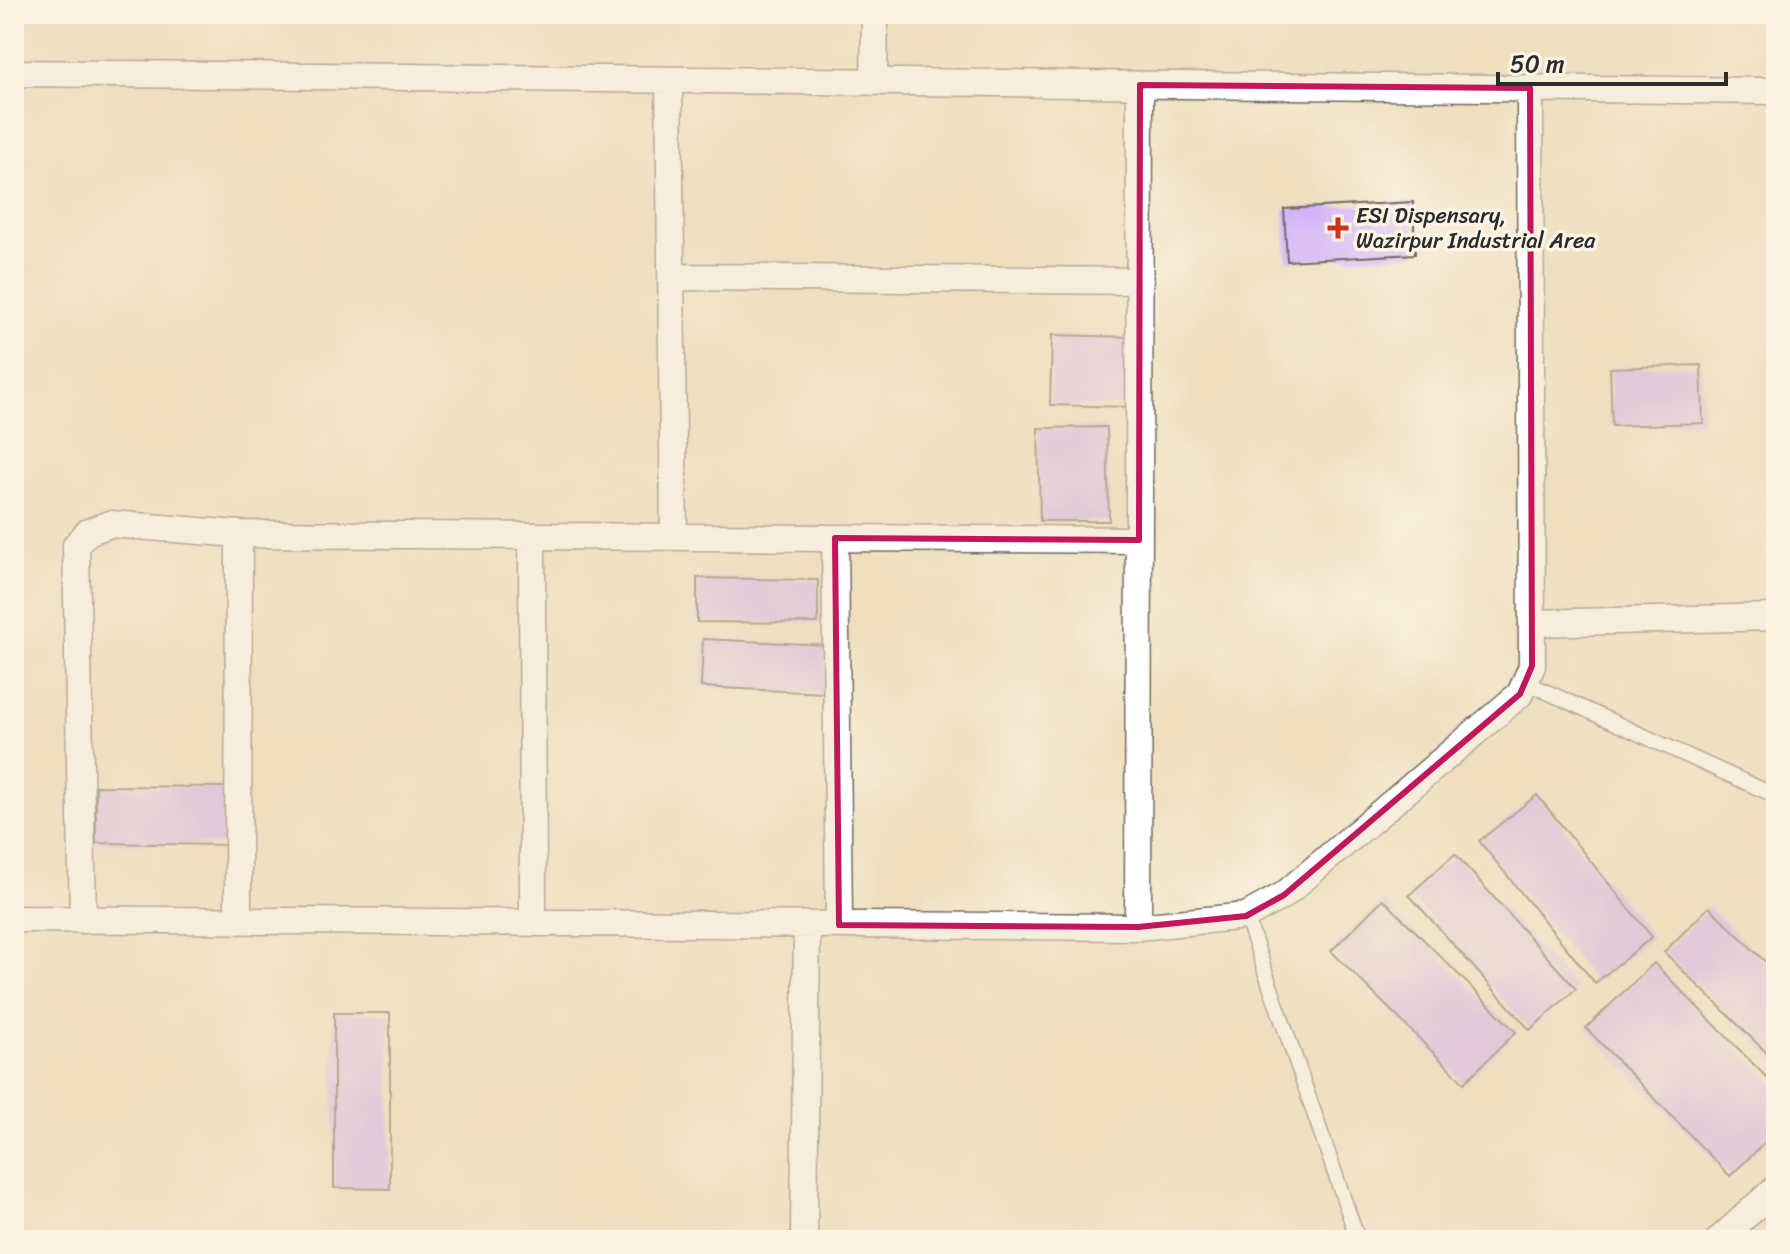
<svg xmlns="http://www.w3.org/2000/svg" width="1790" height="1254" viewBox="0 0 1790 1254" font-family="Sriracha,sans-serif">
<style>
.building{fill:#d1b0fa}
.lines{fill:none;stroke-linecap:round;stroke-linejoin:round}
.lane-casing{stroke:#706a5f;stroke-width:17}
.street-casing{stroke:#706a5f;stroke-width:29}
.lane{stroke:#fff;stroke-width:14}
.street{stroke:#fff;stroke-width:26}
.marked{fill:none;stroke:#c2185b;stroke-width:6;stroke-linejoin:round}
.poi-dot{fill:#c8321e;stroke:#fcf5e5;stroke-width:3}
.labels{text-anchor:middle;stroke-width:7;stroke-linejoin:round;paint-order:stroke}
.poi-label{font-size:22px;fill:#2b2b2b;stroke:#fcf5e5;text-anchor:start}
</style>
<rect width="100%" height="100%" fill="#fcf5e5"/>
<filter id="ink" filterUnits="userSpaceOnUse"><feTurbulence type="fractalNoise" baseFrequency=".0125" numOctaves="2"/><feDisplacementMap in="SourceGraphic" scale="16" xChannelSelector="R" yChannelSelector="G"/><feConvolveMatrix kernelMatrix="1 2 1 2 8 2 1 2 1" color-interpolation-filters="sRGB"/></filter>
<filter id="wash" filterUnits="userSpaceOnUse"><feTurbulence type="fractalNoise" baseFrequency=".006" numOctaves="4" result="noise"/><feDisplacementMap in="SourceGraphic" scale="32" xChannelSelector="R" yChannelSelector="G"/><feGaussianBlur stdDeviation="1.8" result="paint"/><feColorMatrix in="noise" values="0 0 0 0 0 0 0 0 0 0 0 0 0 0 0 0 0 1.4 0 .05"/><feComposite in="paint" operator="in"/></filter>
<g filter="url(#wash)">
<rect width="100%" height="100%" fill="#efdfbf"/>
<g id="blocks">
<path class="building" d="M1413,202L1415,254L1287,261L1284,209Z
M1052,335L1130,337L1129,407L1050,405Z
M1701,365L1703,423L1612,426L1610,368Z
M1107,427L1109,521H1040L1038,428Z
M697,578L818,580V623L697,622Z
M703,639L826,645L824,693L701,687Z
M96,786L227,787L226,845L96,843Z
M1537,795L1652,937L1595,983L1479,841Z
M1455,854L1576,989L1530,1030L1409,895Z
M1383,899L1516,1032L1464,1083L1331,951Z
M1709,907L1776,972V1062L1664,952Z
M1654,963L1776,1087V1132L1730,1176L1586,1028Z
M334,1013H390V1189L334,1188Z"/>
</g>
</g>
<g filter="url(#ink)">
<use href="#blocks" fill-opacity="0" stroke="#706a5f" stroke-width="2"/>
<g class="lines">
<g class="lane-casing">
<path id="lane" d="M1525,682L1776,796
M1246,916L1358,1240"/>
</g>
<g class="street-casing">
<path id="street" d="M14,73L1776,91
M669,80L674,537
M874,82L875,14
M671,277L1140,281
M532,536L533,923
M835,538L839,925
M1532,623L1776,617
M14,919L1138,927L1246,916L1284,895L1520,694L1532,666L1530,88
M83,920L76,545L88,532L110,524L239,534L1139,540
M238,921L239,534
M1138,927L1140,85
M804,1240L807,925
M1719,1240L1776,1188"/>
</g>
<use href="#lane" class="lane"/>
<use href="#street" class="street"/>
</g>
</g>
<path d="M0 0H1790V1254H0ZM1140,85L1530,88L1532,666L1520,694L1284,895L1246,916L1138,927L839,925L835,538L1139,540Z" fill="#efdfbf" fill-opacity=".55" fill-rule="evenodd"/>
<path class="marked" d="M1140,85L1530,88L1532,666L1520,694L1284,895L1246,916L1138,927L839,925L835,538L1139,540Z"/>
<path class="poi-dot" d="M1334 216h8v8h8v8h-8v8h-8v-8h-8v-8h8z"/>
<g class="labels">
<g class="poi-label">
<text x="1356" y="223">ESI Dispensary,<tspan x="1356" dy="25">Wazirpur Industrial Area</tspan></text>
</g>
</g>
<rect width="1790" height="1254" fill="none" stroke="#fcf5e5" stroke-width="48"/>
<path d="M1498 72v12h228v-12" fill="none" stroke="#2b2b2b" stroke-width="4"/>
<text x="1510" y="72" font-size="24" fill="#2b2b2b" stroke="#fcf5e5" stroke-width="6" paint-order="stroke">50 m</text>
</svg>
